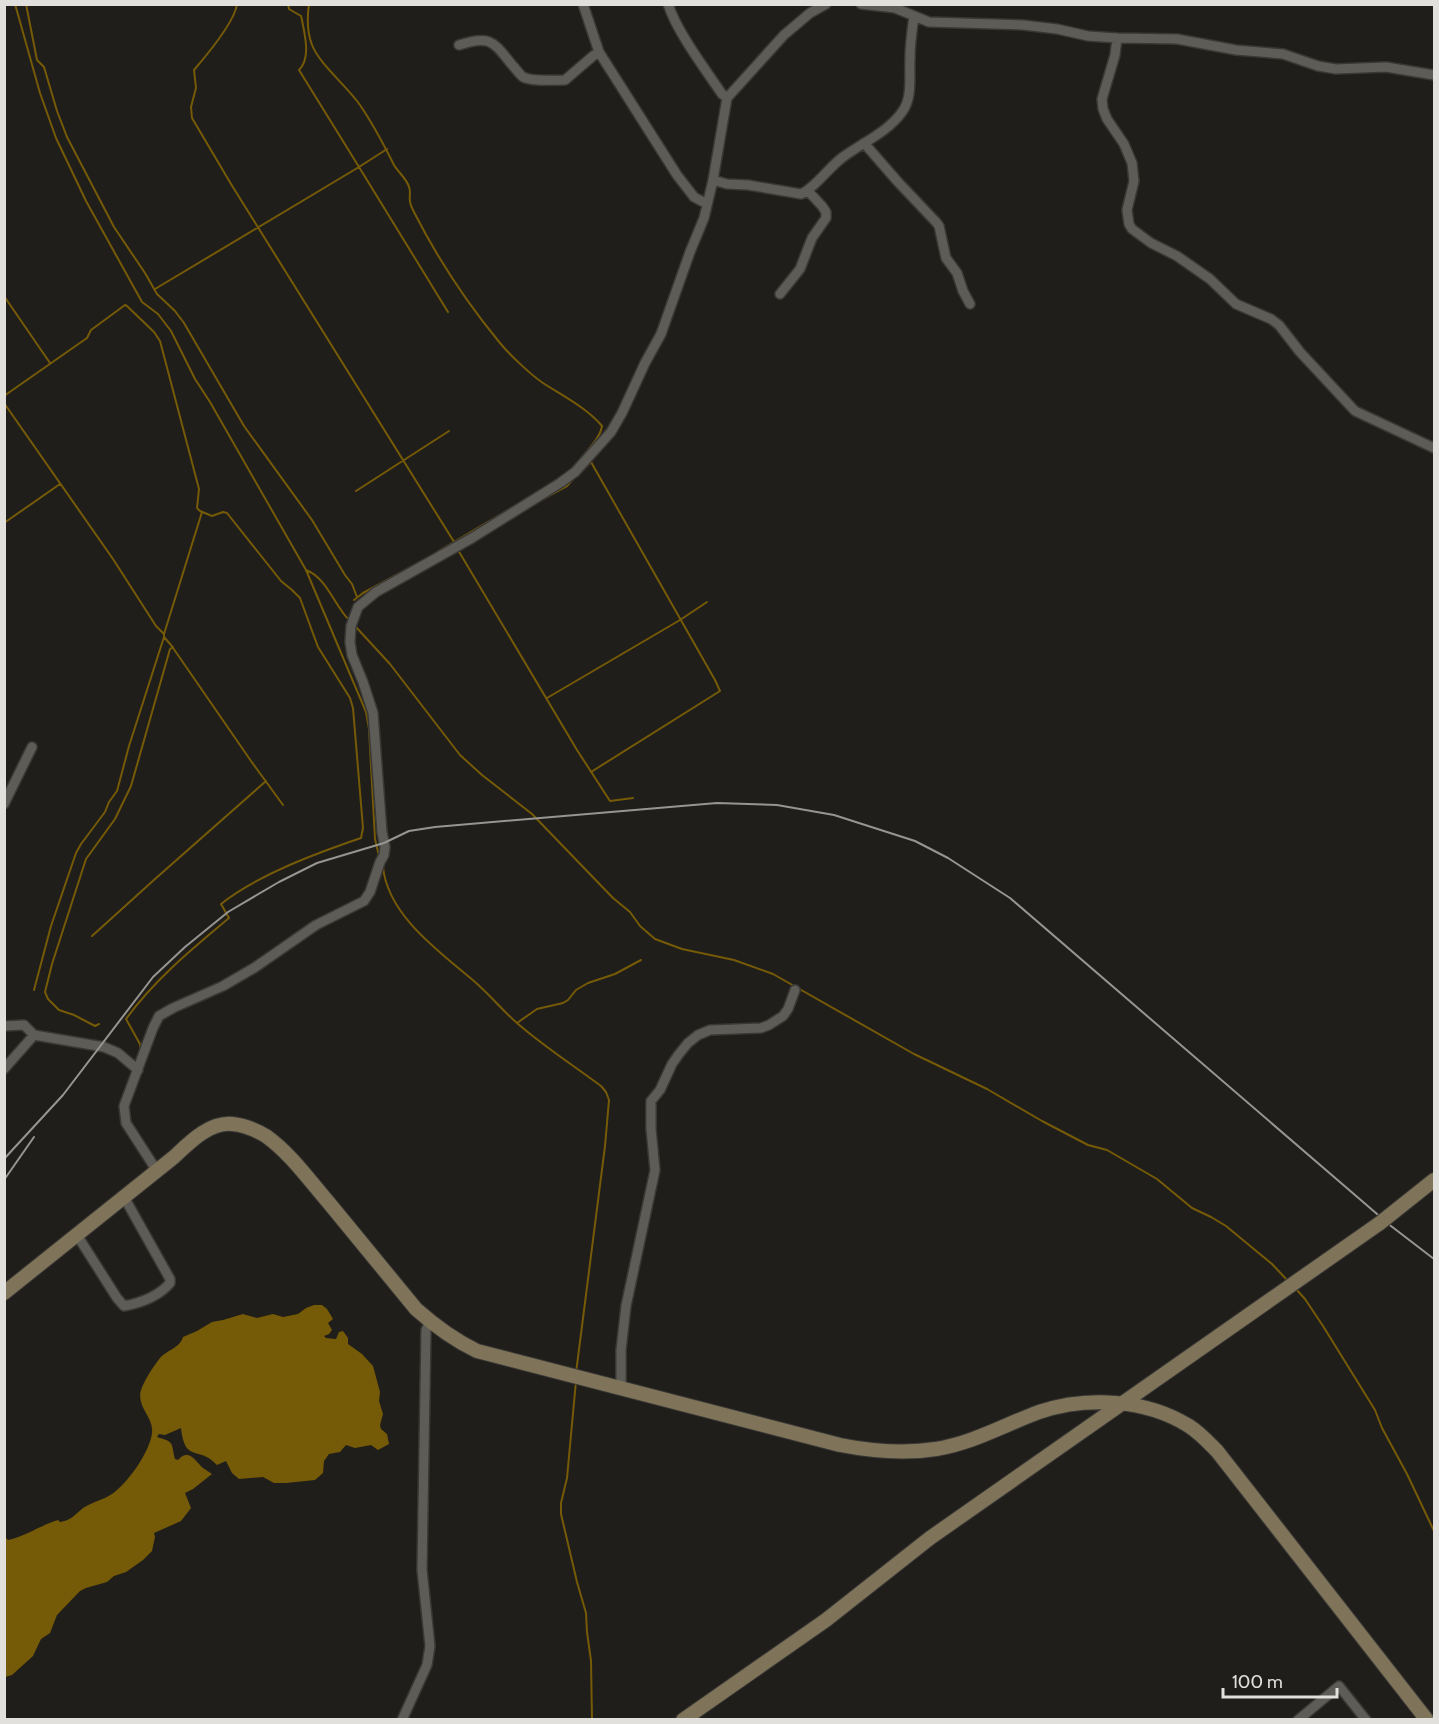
<svg xmlns="http://www.w3.org/2000/svg" width="1439" height="1724" viewBox="0 0 1439 1724" font-family="Cabin,sans-serif">
<style>
.water{fill:#755a07}
.lines{fill:none;stroke-linecap:round;stroke-linejoin:round}
.stream{stroke:#755a07;stroke-width:2}
.minor-casing{stroke:#393835;stroke-width:12}
.secondary-casing{stroke:#393835;stroke-width:16}
.minor{stroke:#5e5c57;stroke-width:9}
.secondary{stroke:#7f7459;stroke-width:14}
.rail{stroke:#969592;stroke-width:2}
.secondary-bridge-casing{stroke:#393835;stroke-width:16;stroke-linecap:butt}
.secondary-bridge{stroke:#7f7459;stroke-width:14}
</style>
<rect width="100%" height="100%" fill="#201e1a"/>
<path class="water" d="M314,1305H322L327,1309L333,1319L328,1323L332,1330L329,1334L324,1336L326,1338L336,1339L339,1332L343,1331L348,1338V1344L362,1354L373,1366L380,1392L379,1401L383,1414L380,1425L381,1429L387,1434L389,1444L378,1450L371,1445L355,1448L346,1445L340,1452L329,1454L324,1461L323,1473L315,1480L286,1483H274L263,1477L239,1479L232,1473L226,1461L217,1465C199,1445 185,1464 181,1428L165,1435L159,1434L157,1437C175,1442 171,1443 175,1459L178,1460C189,1448 195,1461 203,1468C206,1470 209,1472 212,1474L193,1489L185,1493L191,1508L181,1521L154,1533L155,1537L152,1551L143,1560L126,1572L114,1576L107,1582L86,1588L80,1591L57,1615L50,1633L41,1639L33,1656L12,1675L5,1677V1537L8,1540C26,1536 41,1525 58,1520L60,1522C70,1521 76,1514 83,1508C92,1502 103,1500 112,1494C127,1484 150,1452 152,1433C154,1417 136,1407 141,1390C145,1379 153,1367 160,1358C167,1350 180,1348 183,1337L197,1331L212,1322L223,1320L243,1314L257,1318L273,1314L283,1317L298,1314L306,1308Z"/>
<g class="lines">
<path class="stream" d="M15,4L40,93L56,138L86,201L142,302L158,314L171,331L195,379L210,402L306,570C327,578 334,605 349,620
M26,4L37,60L44,67L57,111L67,137L114,227L145,273L157,294L175,311L184,323L244,426L312,520L345,575L352,584L357,597
M237,4C235,22 206,56 194,70L196,88L191,107L192,118L231,184L456,545
M309,4C307,18 307,32 312,45C320,65 347,86 360,105C373,124 384,145 394,165C398,172 407,179 409,187C411,191 409,197 410,201C410,205 413,210 415,214C438,259 467,303 500,343C509,354 531,375 543,383C563,396 587,408 602,426C600,439 586,451 578,462
M387,149L359,167L448,312
M155,289L359,167L299,70C311,58 305,36 302,20L301,16L289,9L288,4
M4,296L50,363
M4,396L87,338L91,330L125,305L127,306L154,332L160,341L199,489L197,508L200,511L212,516L223,512L227,513L281,581L292,590L300,598L318,647L350,698L353,708L363,828L361,838C317,853 257,875 221,904L229,918C192,949 154,980 126,1019L140,1044L141,1051
M4,403L113,559L156,626L164,634V637L129,746L117,791L109,802L105,812L81,844L76,853L51,926L34,990
M591,462L715,680L720,691L591,772
M579,474L590,463
M356,491L449,431
M543,499L567,486L573,479
M4,523L60,484
M458,550L577,750L610,801L633,798
M437,552L530,497
M306,570L366,712L369,729L375,839L379,856
M354,600L363,593L424,560
M355,626L390,664L460,755L482,775L532,814L613,898L630,912L640,926L655,939L682,949L734,960L773,974L914,1054L987,1089L1042,1121L1088,1145L1107,1150L1157,1179L1192,1208L1211,1217L1226,1226L1272,1264L1288,1281
M164,634L202,512
M164,637L171,645L251,761L283,805
M547,698L680,620L707,602
M383,867C388,916 440,952 475,982C490,995 502,1010 517,1023C543,1046 573,1065 601,1086L606,1092L609,1100L605,1146L576,1373
M92,936L155,879L266,781
M517,1023L537,1009L563,1003L568,1000L576,990L588,983L615,974L641,960
M99,1024L95,1026L74,1015L59,1010L48,999L45,992L52,964L86,859L115,819L131,786L170,649L173,647
M1296,1289L1305,1299L1323,1326L1375,1410L1382,1428L1407,1474L1434,1531
M576,1381L567,1478L561,1503V1514L577,1582L586,1613L587,1632L591,1661L592,1720"/>
<g class="minor-casing">
<path id="minor" d="M583,4L599,52L677,175L694,197L707,204
M668,4C677,32 705,69 722,94L727,98
M861,4L895,8L929,22L1023,25L1057,29L1088,36L1117,38L1177,39L1236,50L1283,54L1318,66L1336,69L1386,67L1434,75
M1117,38L1115,55L1102,99L1103,109L1107,119L1124,144L1132,163L1134,181L1127,210L1129,224L1132,229L1151,243L1177,256L1210,279L1236,304L1271,319L1279,325L1300,352L1355,411L1434,448
M459,45C492,34 494,43 513,66C516,69 520,75 523,77C532,82 555,80 565,80L593,56L599,52
M864,143L898,182L936,222L939,226L946,258L957,273L963,291L970,304
M713,180L727,184L748,185L801,194C815,188 829,167 843,157C862,143 888,132 902,112C913,98 909,75 910,58C910,44 912,30 914,16
M780,294L800,269L812,238L826,218V212L822,206L808,191
M4,804L32,747
M4,1026L24,1025L34,1035L104,1047L118,1053L138,1070
M4,1069L34,1035
M157,1171L126,1123L124,1106L153,1028L159,1016L173,1008L223,986L254,968L316,925L364,901L370,892L380,862L384,855L385,847L382,832L373,713L363,682L352,655L350,642L351,626L358,607L376,592L472,538L560,483L575,472L611,432L622,413L645,363L661,334L690,252L704,218L713,180L727,98L784,35L810,13L826,4
M77,1235L117,1298L124,1306C140,1303 159,1296 170,1283V1279L124,1197
M621,1389V1350L626,1306L655,1170L651,1129V1101L660,1090L672,1064L679,1054L688,1043L698,1035L710,1030L761,1028L769,1025L783,1016L788,1009L795,990
M402,1720L427,1665L430,1646L422,1570L426,1330L430,1322
M1298,1720L1339,1686L1366,1720"/>
</g>
<g class="secondary-casing">
<path id="secondary" d="M1390,1215L1434,1180
M4,1293L174,1157C189,1143 209,1122 232,1124C244,1125 256,1130 266,1136C291,1154 309,1180 329,1203C358,1238 387,1274 416,1309C435,1326 454,1340 477,1351L840,1445C871,1451 904,1454 936,1449C973,1443 1004,1425 1039,1412C1086,1396 1146,1399 1189,1426C1200,1433 1208,1442 1217,1451L1427,1720
M683,1720L826,1620L930,1538L1380,1223"/>
</g>
<use href="#minor" class="minor"/>
<use href="#secondary" class="secondary"/>
<path class="rail" d="M4,1159L63,1095L153,977L185,947L228,912L279,882L317,863L384,843L409,831L435,827L717,803L777,805L834,815L915,841L948,858L1010,898L1391,1226L1434,1259
M4,1180L34,1137"/>
<g class="secondary-bridge-casing">
<path id="secondary-bridge" d="M1380,1223L1390,1215"/>
</g>
<use href="#secondary-bridge" class="secondary-bridge"/>
</g>
<rect width="1439" height="1724" fill="none" stroke="#e1e0dd" stroke-width="12"/>
<path d="M1223 1688v9h114v-9" fill="none" stroke="#e1e0dd" stroke-width="3"/>
<text x="1232" y="1688" font-size="18" fill="#e1e0dd" stroke="#201e1a" stroke-width="4.5" paint-order="stroke">100 m</text>
</svg>
